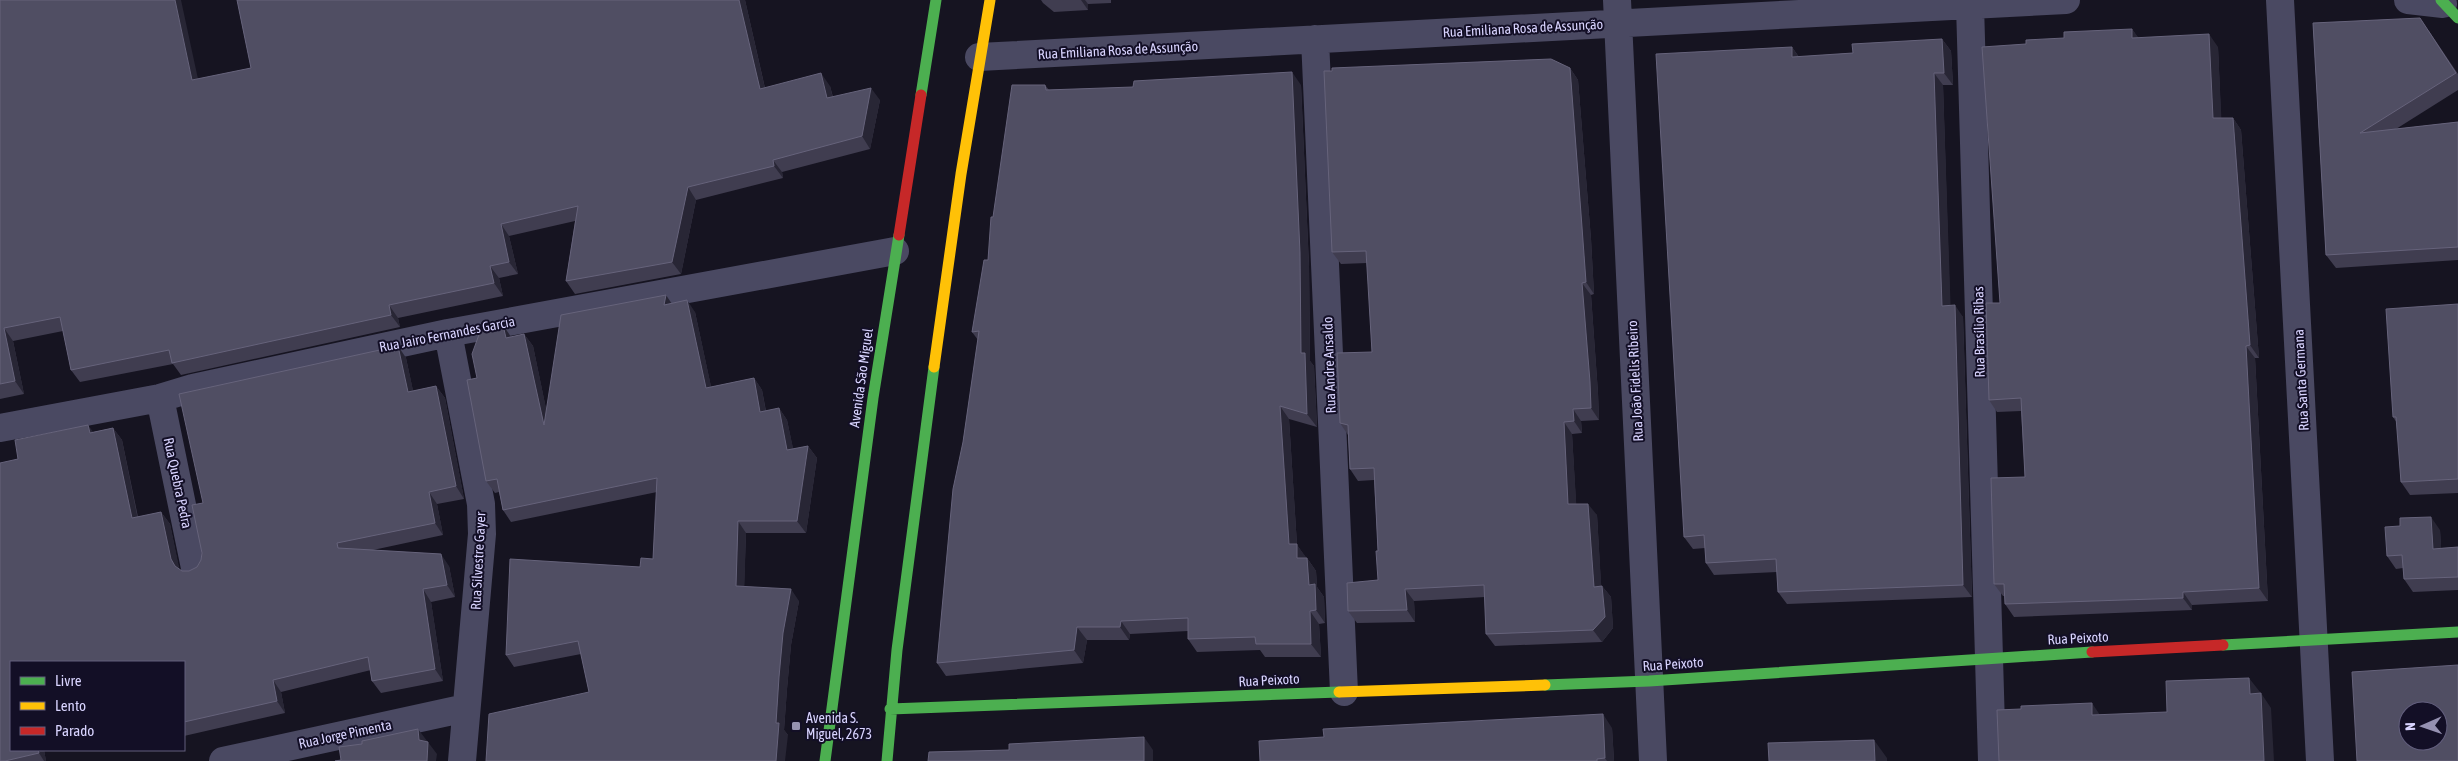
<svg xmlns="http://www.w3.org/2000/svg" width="2458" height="761" viewBox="0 0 2458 761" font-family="'Asap Condensed',sans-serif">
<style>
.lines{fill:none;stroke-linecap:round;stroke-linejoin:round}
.street{stroke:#4a4962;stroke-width:28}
.fast{stroke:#4caf50;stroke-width:11}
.slow{stroke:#ffc107;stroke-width:11}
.jam{stroke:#c62828;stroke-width:11}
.wall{fill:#403d50}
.shaded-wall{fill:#282635}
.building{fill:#504e63;stroke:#66637b;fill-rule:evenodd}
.poi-dot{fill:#9591b1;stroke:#130f26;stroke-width:2}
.labels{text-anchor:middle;stroke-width:4;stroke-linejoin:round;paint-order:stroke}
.street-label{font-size:14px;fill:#d9d4ff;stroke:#130f26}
.poi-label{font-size:14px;fill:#d9d4ff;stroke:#130f26;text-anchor:start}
</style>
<rect width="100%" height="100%" fill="#161421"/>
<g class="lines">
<path class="street" d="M1617,0L1653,761
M2280,0L2320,761
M2408,0L2443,4
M1970,5L1992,761
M1315,39L1344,692
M979,57L2066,0
M448,333L481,504L482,534L462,761
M160,398L195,568
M0,428L160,398L193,388L448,333L895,251
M223,761L466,708"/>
<path class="fast" d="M2441,0L2458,18
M921,95L936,0
M2223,645L2458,632
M1545,685L1649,681L2092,652
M890,709L1339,692
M825,761L873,398L899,235
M887,761L897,650L934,367"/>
<path class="slow" d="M934,367L961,174L990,0
M1339,692L1545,685"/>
<path class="jam" d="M899,235L921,95
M2092,652L2223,645"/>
</g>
<path class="wall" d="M0,0L198,79L251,68L237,0H745L765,88L830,86L833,97L880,100L870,149L782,172L783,178L696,200L681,274L575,294L566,281L575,221L509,236L518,274L499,278L503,296L398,318L400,327L181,375L173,364L80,382L71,370L63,331L13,341L24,394L0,399Z
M1041,0H1111V3L1088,4V10L1054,12L1043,3Z
M2313,23L2429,31L2458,74V90L2396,129L2458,122V260L2336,268L2326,255Z
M2132,29L2138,38L2218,47L2221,118H2233L2241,130L2259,358H2255L2268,601L2192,605V610L2014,617L2005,604V596H2003L1994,584L2025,477L2021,411L1997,412L1989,400L2000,303L2064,38Z
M1942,39L1951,51L1953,85H1943L1950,305L1963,317L1972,597L1787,604L1778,592L1777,572L1714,575L1706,563L1705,548L1693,549L1684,537L1792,47L1799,57L1853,53Z
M1570,68L1578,80L1591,239L1594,294L1591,295L1598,393L1599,420L1581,421L1582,433L1572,434L1576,504L1597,515L1601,586H1602L1611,597L1613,628L1602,642L1495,646L1486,634L1485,597L1414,601L1415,622L1357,623L1348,611L1378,580V551L1374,480L1358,481L1350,469L1348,435L1340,423L1372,352L1367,263L1341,264L1332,252Z
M1045,85L1049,90L1301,85L1309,266L1310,361L1314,366L1317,427L1289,419L1297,545L1306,558H1307L1316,571L1317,587L1324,597L1325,623L1319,624L1321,657H1265L1260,650L1197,652L1188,639V631L1130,634L1129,640H1087L1083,663L946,676L937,663L963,442L978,340L972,332L988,260L993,217Z
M672,303L695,312L711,387L754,378L762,390L766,411L779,408L787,420L793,449L808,446L817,458L806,533H746L744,587L799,601L791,645L787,689L784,730L788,735L589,692L581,654L514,667L506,655L640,567L653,559L657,492L511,522L503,510L499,492L495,493L486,481L477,378L503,325L511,337L524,334L533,346L546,409Z
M2458,304V493L2410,495L2401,482L2397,423L2393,417Z
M398,346L406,358L413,391L436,386L445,398L464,499L437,504L443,535L373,550L449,566L455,597L431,602L443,681L381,693L372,681L371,670L281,692L285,713L184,736V662H11V750H44L46,761H0L18,459L93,432L113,428L122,440L138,517L161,512L170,524L179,569L182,571H189L197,567L201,560L203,503Z
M2440,530L2441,548L2458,547V590L2413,592L2404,579L2403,568L2396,569L2387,556Z
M1612,728L1614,761H1260Z"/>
<path class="shaded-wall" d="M175,0H181L201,93L192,80Z
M739,0H745L768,102L760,89Z
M1081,0H1085L1088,4V10Z
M2132,29L2141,41L2132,38Z
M2209,34L2218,47L2222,131L2213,118Z
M1942,39L1951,51L1953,85L1944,73Z
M1792,47L1800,59L1792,57Z
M1570,68L1578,80L1591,239L1594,294L1586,282Z
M1292,72L1301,85L1309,266L1310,361L1314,366L1317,427L1307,414L1301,353Z
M821,73L830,86L836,111L827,98Z
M1934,73L1943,85L1951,318L1942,306Z
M871,88L880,100L870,149L862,136Z
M2233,118L2241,130L2259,358L2250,345Z
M773,160L782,172L783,178L774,166Z
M688,187L696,200L681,274L672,262Z
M501,224L509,236L518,274L509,262Z
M490,266L499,278L503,296L494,283Z
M1582,283L1591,295L1598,393L1599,420L1591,408Z
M666,295L674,307L664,305Z
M687,300L695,312L714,400L706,388Z
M389,305L398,318L400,327L391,315Z
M1955,305L1963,317L1972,597L1963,585Z
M503,325L511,337L506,338Z
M4,328L13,341L24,394L15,381Z
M524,334L533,346L552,437L544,425Z
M398,346L406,358L416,404L408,392Z
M2246,346L2255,358L2268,601L2259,588Z
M754,378L762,390L768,424L760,412Z
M436,386L445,398L464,499L456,486Z
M1280,406L1289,419L1297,545L1306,557V571L1297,558L1289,544Z
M779,408L787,420L796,462L787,450Z
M1573,409L1581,421L1582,433L1574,421Z
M1564,422L1572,434L1577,516L1568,504Z
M88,425L97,437L90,433Z
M113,428L122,440L140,530L132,518Z
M808,446L817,458L806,533L797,521Z
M429,492L437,504L443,535L435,523Z
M1588,504L1597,515L1602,598L1594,587Z
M161,512L170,524L180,572L175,566L171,559Z
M2431,517L2440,530L2442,561L2433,549Z
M738,521L746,533L744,598L736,586Z
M441,554L449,566L455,597L447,585Z
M1307,558L1316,571L1317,587L1324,597L1325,623L1316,610L1309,585Z
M1602,586L1611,597L1613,628L1602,642L1593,630Z
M423,589L431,602L443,681L435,669Z
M791,589L799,601L791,645L787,689L784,730L788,735L785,761H776V723L779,677L783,633Z
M1405,589L1414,601L1415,622L1407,610Z
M2183,592L2192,605V610L2183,598Z
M1310,611L1319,624L1321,657L1311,644Z
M1121,621L1130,634L1129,640L1120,627Z
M1077,627L1087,640L1083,663L1074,650Z
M2249,678L2260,692L2261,709L2250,694Z
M273,680L281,692L285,713L277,701Z
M2261,693L2271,708L2274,761H2264Z
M2092,703L2102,718L2092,715Z
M1603,714L1612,728L1614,761H1607L1605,758Z
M418,729L437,754L436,761H427L419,740Z
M1144,737L1153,750V761H1144Z
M1874,740L1887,758V761H1875Z
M38,750H44L46,761H44L39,753Z"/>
<path class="building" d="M0,0H175L192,80L251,68L237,0H739L760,89L821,73L827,98L871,88L862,136L773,160L774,166L688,187L672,262L566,281L578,206L501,224L509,262L490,266L494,283L389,305L391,315L172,363L169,350L71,370L60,317L4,328L15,381L0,384Z
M2420,18L2456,73L2360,133L2458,122V247L2326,255L2313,23Z
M2132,29V38L2209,34L2213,118H2233L2250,345L2246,346L2259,588L2183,592V598L2005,604L2004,584H1994L1991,478L2025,477L2021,398L1989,400L1986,303H2000L1982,47L2026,44V40L2064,38V32Z
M1942,39L1944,73H1934L1942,306L1955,305L1963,585L1778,592L1776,559L1706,563L1704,535L1684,537L1656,54L1792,47V57L1853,53L1852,44Z
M1551,59L1570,68L1582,227L1586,282L1582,283L1590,382L1591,408L1573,409L1574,421L1564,422L1568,504H1588L1594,587L1602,586L1605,617L1593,630L1486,634L1484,585L1405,589L1407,610L1348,611L1347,583L1378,580L1376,551H1378L1374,468L1350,469L1348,425L1340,423L1337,353L1372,352L1366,251L1332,252L1324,71H1332V68Z
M1292,72L1300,253L1301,353H1305L1307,414L1280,406L1289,544H1297V558H1307L1309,585L1315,584L1316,610L1310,611L1311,644H1256L1255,637L1188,639V618L1121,621L1120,627H1077L1074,650L937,663L953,489L963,442L979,331L972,332L984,260H988L991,217H993L1012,85H1045L1046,90L1133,87L1134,81Z
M666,295L664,305L687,300L706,388L754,378L760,412L779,408L787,450L808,446L797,521H738L736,586L791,589L783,633L779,677L776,723H779L776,761H486L489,714L589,692L578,641L506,655L510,559L640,567L641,558L653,559L657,478L503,510L497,479L486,481L467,380L477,378L472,354L481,329L503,325L506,338L524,334L544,425L561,315Z
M2458,304V479L2401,482L2396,417H2393L2386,309Z
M398,346L408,392L436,386L456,486L429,492L435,523L337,543L338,548L441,554L447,585L423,589L435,669L372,681L368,657L273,680L277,701L184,722V662H11V750H38L39,753L5,761H0V463L18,459L15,440L88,425L90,433L113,428L132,518L161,512L171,559L175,566L182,571H189L197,567L201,560L202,553L192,505L203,503L179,394Z
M2431,517L2433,549L2458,547V577L2404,579L2402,555L2387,556L2385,527L2400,526V518Z
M2458,665V761H2357L2352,672ZM2408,711H2438V741H2408Z
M2249,678L2250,694L2261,693L2264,761H1999L1997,710L2021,709V706L2092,703V715L2167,712L2166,681Z
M1603,714L1605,758L1597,759V761H1260L1259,741L1324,737L1323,729Z
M418,729L419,740L428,742L427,761H335L341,760L339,747L362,744V741Z
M1144,737V761H928L929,752L1009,750V744Z
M1874,740L1875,761H1769L1768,743Z"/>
<rect class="poi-dot" x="791" y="721" width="10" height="10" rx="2.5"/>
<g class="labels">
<g class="street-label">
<text transform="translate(1523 28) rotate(-3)" y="5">Rua Emiliana Rosa de Assunção</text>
<text transform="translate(1118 50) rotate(-3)" y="5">Rua Emiliana Rosa de Assunção</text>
<text transform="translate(1979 332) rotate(-91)" y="5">Rua Brasílio Ribas</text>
<text transform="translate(447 334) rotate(-11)" y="5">Rua Jairo Fernandes Garcia</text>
<text transform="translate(1329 365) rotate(-92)" y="5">Rua Andre Ansaldo</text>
<text transform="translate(861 378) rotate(-82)" y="5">Avenida São Miguel</text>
<text transform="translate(2301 380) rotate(-93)" y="5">Rua Santa Germana</text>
<text transform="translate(1635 381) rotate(-93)" y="5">Rua João Fidelis Ribeiro</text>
<text transform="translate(178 483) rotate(78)" y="5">Rua Quebra Pedra</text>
<text transform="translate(478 561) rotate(-87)" y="5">Rua Silvestre Gayer</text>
<text transform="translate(2078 638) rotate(-3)" y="5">Rua Peixoto</text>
<text transform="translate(1673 664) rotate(-4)" y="5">Rua Peixoto</text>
<text transform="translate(1269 680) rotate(-3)" y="5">Rua Peixoto</text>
<text transform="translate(345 734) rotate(-12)" y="5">Rua Jorge Pimenta</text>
</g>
<g class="poi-label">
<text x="806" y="723">Avenida S.<tspan x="806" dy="16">Miguel, 2673</tspan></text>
</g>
</g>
<rect x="10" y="661" width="175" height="90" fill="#130f26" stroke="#625e7d"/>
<rect x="20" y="677" width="25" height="8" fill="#4caf50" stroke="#625e7d"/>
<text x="55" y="686" font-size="15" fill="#d9d4ff">Livre</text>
<rect x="20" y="702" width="25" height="8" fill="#ffc107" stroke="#625e7d"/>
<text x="55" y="711" font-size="15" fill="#d9d4ff">Lento</text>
<rect x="20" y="727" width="25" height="8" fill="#c62828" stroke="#625e7d"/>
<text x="55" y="736" font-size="15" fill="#d9d4ff">Parado</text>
<g transform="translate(2423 726) rotate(268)"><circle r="24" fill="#130f26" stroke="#625e7d"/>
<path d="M0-4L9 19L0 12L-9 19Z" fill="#9591b1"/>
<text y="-8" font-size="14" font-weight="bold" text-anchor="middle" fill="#d9d4ff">N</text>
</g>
</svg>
